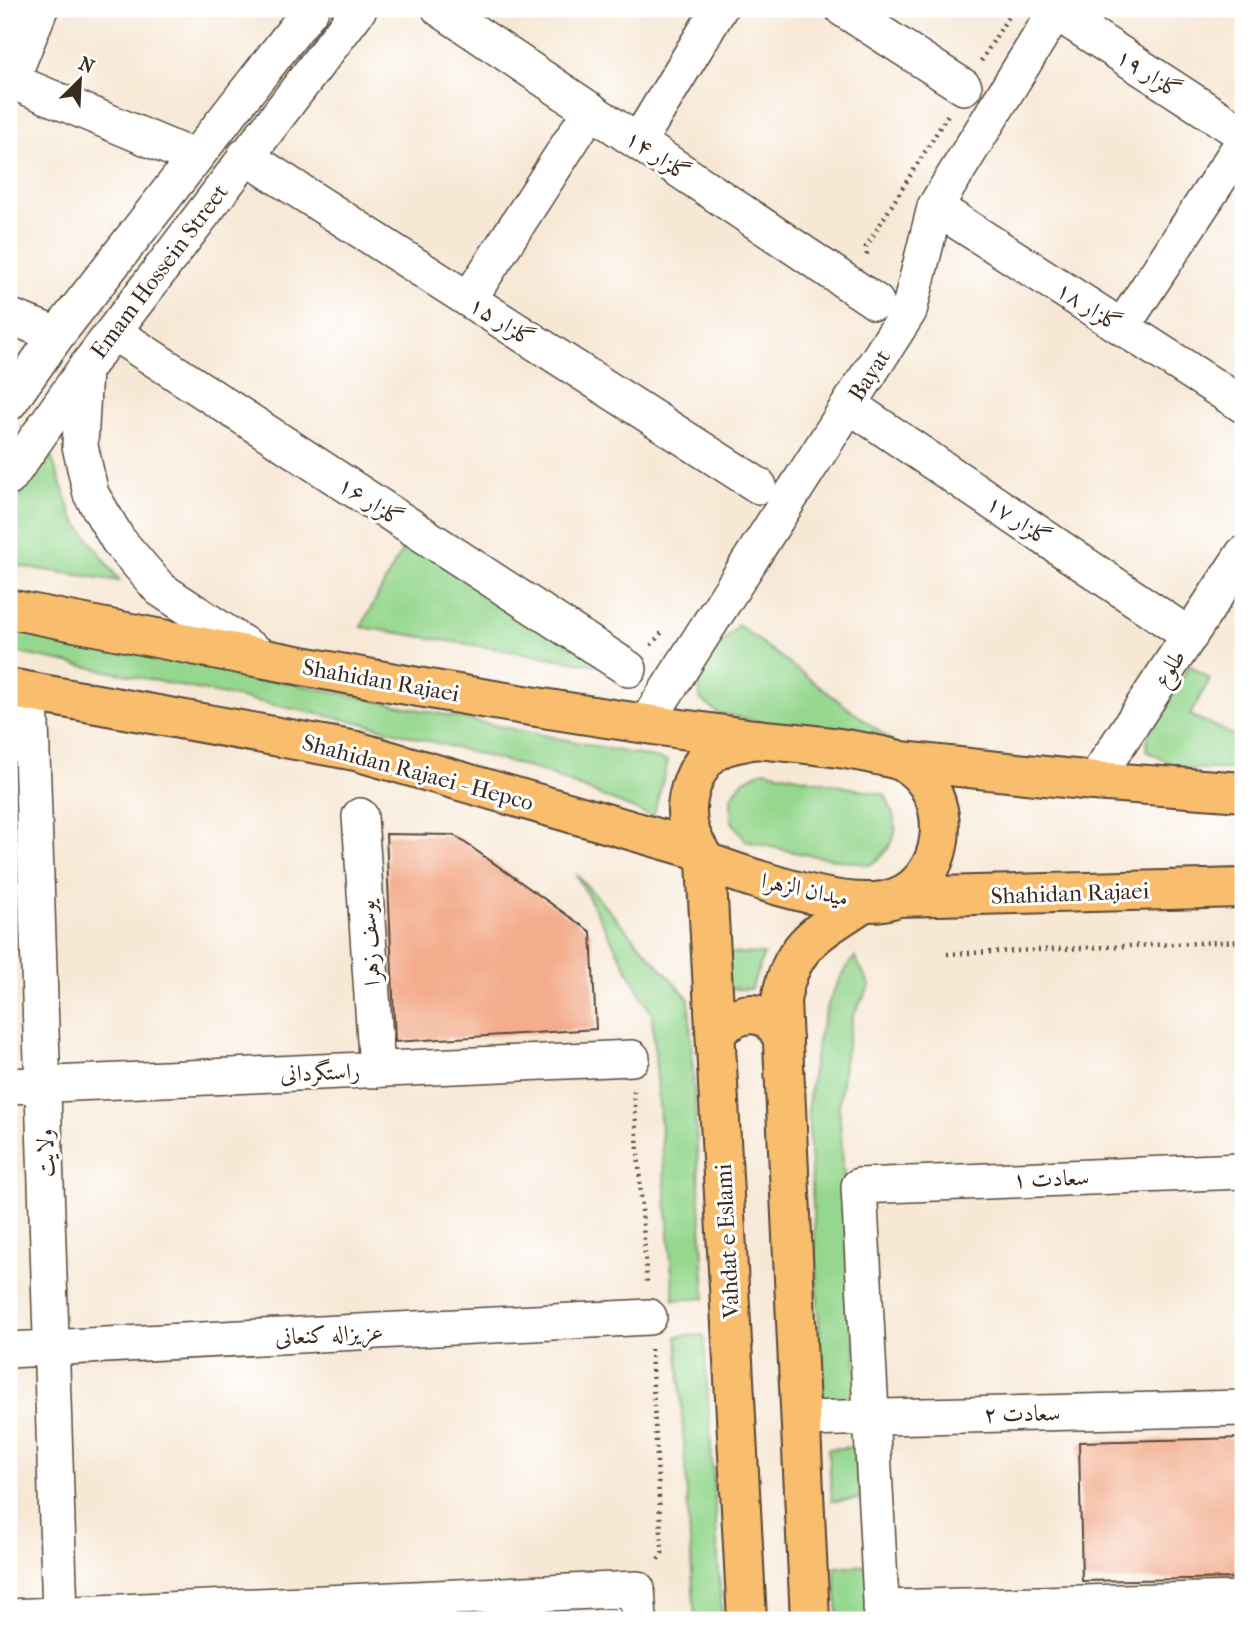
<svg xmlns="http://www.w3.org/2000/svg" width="1252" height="1629" viewBox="0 0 1252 1629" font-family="'IM FELL French Canon',Amiri,serif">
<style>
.green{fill:#95d78e;stroke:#688056;stroke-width:2}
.building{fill:#f3ac8c}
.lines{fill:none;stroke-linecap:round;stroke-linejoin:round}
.minor-casing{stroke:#574639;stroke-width:38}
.major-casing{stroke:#574639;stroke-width:42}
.path{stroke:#574639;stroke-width:4.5;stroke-dasharray:2 5;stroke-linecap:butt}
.minor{stroke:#fff;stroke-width:35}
.major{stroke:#f9be6d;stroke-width:38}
.labels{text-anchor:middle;stroke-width:6;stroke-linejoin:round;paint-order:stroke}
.street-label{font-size:23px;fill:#3b2a1e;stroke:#fff}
</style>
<rect width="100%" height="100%" fill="#fff"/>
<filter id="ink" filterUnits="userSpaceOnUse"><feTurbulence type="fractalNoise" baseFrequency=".0143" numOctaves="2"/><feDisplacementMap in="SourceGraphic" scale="14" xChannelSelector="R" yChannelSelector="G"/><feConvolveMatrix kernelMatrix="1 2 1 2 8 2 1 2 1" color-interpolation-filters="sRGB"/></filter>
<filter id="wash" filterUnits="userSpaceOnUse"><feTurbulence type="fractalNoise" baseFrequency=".00686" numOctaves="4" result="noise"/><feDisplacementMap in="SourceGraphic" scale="28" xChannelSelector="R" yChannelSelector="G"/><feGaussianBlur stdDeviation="1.57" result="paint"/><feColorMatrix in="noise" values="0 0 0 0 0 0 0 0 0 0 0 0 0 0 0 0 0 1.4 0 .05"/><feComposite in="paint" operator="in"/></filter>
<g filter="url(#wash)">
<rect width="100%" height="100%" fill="#f7e8d5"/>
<path class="green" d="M51,456L73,517L120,581L9,565V510Z
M407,541L603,666L361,627Z
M9,625L668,761L653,817L541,771L362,723L9,651Z
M738,625L905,751L718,713L700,699L699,670Z
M1190,665L1210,679L1190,715L1237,737L1243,735V769H1182L1146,751L1148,735Z
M764,770L885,795C901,827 900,843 870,865L803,854L746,841L731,820V797L744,780Z
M576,874L689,999L705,1298L674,1300L652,1015Z
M727,953L764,954L751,989H728Z
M855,957L870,986L853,1015L845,1056L839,1106L859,1406L823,1407L808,1106C815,1053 820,999 855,957Z
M704,1335L722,1620H695L677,1336Z
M856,1447L860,1499L832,1501L828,1449Z
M868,1565L871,1620H838L835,1567Z"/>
<g id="blocks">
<path class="building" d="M386,834L454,835L591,932L596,1029L395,1042Z
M1243,1438V1578L1082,1581L1079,1442Z"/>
</g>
</g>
<g filter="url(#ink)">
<use href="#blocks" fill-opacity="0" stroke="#574639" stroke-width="2"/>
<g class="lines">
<g class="minor-casing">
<path id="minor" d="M440,9L876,302
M843,9L964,87
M1056,12L1243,134
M9,80L195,158
M11,81L40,9
M638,142L719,9
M245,156L759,486
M935,207L1243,405
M469,299L591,110
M9,316L57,335
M1122,327L1243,142
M113,332L629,669
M84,370L80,446L91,494L118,540L160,589L263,657
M9,403L57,335L311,9
M849,405L1190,636
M9,478L84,370L359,9
M30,692L60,1614
M645,725L909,311L935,207L1057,9
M1094,781L1243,554
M360,816L377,1070
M9,1086L632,1058
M9,1350L649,1317
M801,1419L1243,1408
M881,1608L1243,1599
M9,1617L637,1589L639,1620
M882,1620L859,1186L1243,1171"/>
</g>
<g class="major-casing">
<path id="major" d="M9,609C256,658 505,707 755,739
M9,688L356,751L699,850
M755,739C796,743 837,746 877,755C885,757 895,758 903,762C960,792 949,891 883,901C837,908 750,878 706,862C699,851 692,840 689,828C682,800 695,759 723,747C733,743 745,742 755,739Z
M901,761L1094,781L1243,792
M706,862L747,1620
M898,897L1243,888
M715,1033C729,1019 748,1007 768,1019C774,1023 779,1032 783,1038
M810,1620L781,1001C790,944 820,931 864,902"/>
</g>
<path class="path" d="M981,61L1013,9
M867,255L866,247L949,113
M651,645L663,631
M947,954L1243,941
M634,1091L647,1284
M651,1349L662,1553L656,1562"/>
<use href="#minor" class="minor"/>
<use href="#major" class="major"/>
</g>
</g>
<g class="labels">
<g class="street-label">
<text transform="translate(1149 73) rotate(33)" y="8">گلزار ۱۹</text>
<text transform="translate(658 155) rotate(34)" y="8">گلزار ۱۴</text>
<text transform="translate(159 271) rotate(-53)" y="8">Emam Hossein Street</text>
<text transform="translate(1089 306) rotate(33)" y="8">گلزار ۱۸</text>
<text transform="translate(502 321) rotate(33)" y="8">گلزار ۱۵</text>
<text transform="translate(869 375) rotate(-57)" y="8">Bayat</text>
<text transform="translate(371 501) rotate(33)" y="8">گلزار ۱۶</text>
<text transform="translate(1019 520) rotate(34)" y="8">گلزار ۱۷</text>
<text transform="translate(1169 668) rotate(-57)" y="8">طلوع</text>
<text transform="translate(381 680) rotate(10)" y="8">Shahidan Rajaei</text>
<text transform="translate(418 772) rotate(15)" y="8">Shahidan Rajaei - Hepco</text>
<text transform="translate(805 889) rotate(12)" y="8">میدان الزهرا</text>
<text transform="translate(1070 893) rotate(-2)" y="8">Shahidan Rajaei</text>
<text transform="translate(369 943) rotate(-94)" y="8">یوسف زهرا</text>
<text transform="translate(320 1072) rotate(-2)" y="8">راستگردانی</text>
<text transform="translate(45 1153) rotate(-92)" y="8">ولایت</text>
<text transform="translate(1051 1178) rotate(-2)" y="8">سعادت ۱</text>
<text transform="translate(727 1241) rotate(-93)" y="8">Vahdat e Eslami</text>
<text transform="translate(329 1334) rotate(-3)" y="8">عزیزاله کنعانی</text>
<text transform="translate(1022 1413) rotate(-1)" y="8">سعادت ۲</text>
</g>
</g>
<rect width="1252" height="1629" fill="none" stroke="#fff" stroke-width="35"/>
<g transform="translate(80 80) rotate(24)" stroke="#ffffff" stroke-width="5" paint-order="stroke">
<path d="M0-5L12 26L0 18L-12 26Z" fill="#3b2a1e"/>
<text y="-10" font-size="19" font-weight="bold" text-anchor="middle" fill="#3b2a1e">N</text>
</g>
</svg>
